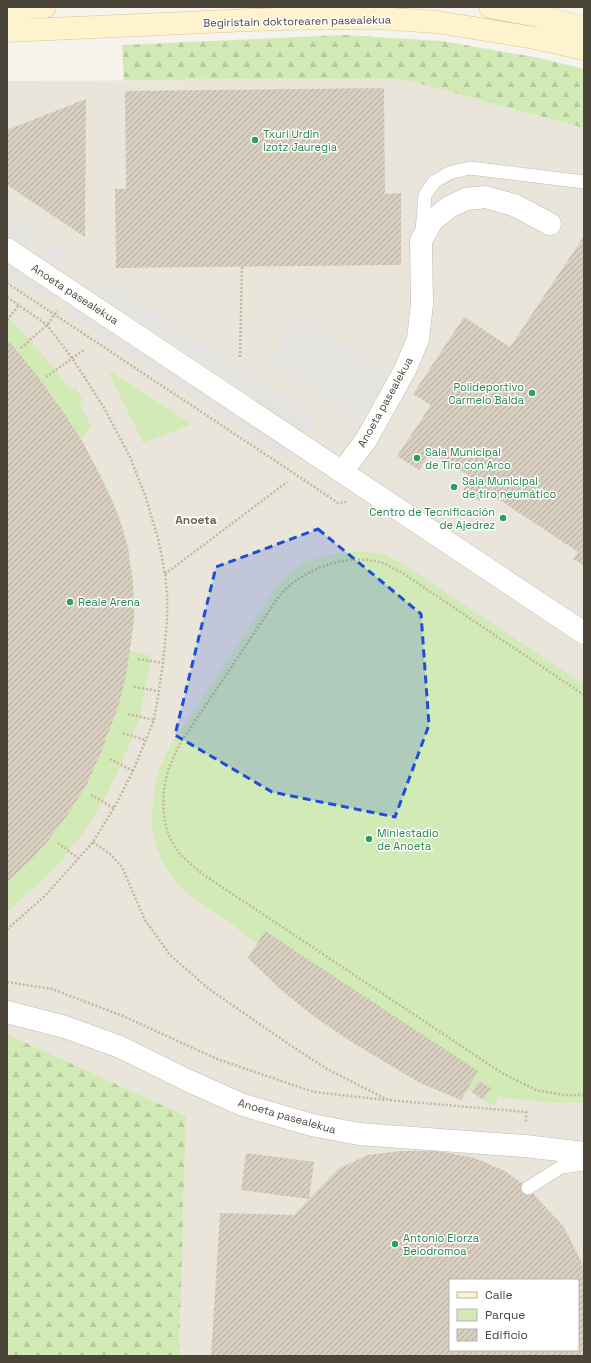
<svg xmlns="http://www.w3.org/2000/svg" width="591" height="1363" viewBox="0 0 591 1363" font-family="'Space Grotesk',sans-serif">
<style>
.residential{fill:#eae5da;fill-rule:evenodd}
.green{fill:#d2eab5}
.forest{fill:url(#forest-firs)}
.parking{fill:#e5e3e0}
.building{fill:url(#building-hatch);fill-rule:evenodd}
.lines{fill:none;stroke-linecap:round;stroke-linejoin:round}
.service-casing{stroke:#c2bbae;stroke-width:14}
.minor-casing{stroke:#c2bbae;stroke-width:23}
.secondary-casing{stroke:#d6c79b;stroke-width:23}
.path{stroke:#c4b79f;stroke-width:2.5;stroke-dasharray:2 2;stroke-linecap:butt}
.service{stroke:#fff;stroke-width:13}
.minor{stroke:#fff;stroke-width:22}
.secondary{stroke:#fff3cd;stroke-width:22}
.marked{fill:#1d4ed8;fill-opacity:0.2;stroke:#1d4ed8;stroke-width:3;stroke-dasharray:8 5;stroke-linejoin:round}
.leisure-dot{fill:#2e9e5b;stroke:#fff;stroke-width:1.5}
.labels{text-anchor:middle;stroke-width:3;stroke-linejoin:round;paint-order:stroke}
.street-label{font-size:11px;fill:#4b4439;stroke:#fff}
.leisure-label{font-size:11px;fill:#27864d;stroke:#fff;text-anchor:start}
.neighbourhood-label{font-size:12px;font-weight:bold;fill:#6e6250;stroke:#fff}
</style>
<defs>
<pattern id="forest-firs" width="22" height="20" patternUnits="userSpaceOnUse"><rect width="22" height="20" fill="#d2eab5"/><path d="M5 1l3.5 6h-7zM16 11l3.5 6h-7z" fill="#b6ca9c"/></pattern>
<pattern id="building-hatch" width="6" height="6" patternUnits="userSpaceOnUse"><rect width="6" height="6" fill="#d8cfc1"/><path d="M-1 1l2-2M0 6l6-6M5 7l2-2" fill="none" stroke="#b1aa9e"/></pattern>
</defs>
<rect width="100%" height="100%" fill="#f6f3ec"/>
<path class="residential" d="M402,79L584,128V1356H179L186,1116L9,1035H7V81ZM450,1280H578V1350H450Z"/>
<path class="green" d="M7,317C31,340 52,364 71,391L76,388L83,401L79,404L92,427L81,439C94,463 110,489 118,516C129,548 137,587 134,621C133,631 131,641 130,651L151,656L140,717L121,765L103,801L86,829L69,851L56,866L7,913Z
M107,369L192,424L143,443Z
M360,551L387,555L410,569L584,685V1102L558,1103L504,1098L499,1096L493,1106L468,1090L463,1096L418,1082L347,1039L312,1015L279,988L248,958L257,943L182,889L167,870L157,850L152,827L153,794L160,767L172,743L273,591C279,585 285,576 292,571C314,555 334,554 360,551Z"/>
<path class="forest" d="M344,35L442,41L539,58L584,69V128L402,79L124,80L122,45Z
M7,1035H9L186,1116L179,1356H7Z"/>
<path class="parking" d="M7,211L37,234L25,247L7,233Z
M51,242L67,253L56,267L40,256Z
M7,263L54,296L49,302L7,275Z
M105,279L195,340L317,417L305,433L185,351L96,294Z
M72,307L163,367L215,400L292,453L287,461L68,315Z
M299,315L391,376L357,422L269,361Z"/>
<path class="building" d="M384,88L385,194L401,193V265L116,268L115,189H126L125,91Z
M86,99L85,237L7,185V130Z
M584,236V566L573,559L578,552L486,491L479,501L463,490L471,477L431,452L419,470L397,456L431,405L413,394L464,317L510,347Z
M7,339L36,374L61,409L81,439L101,477L118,514L128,547L133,584L134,620L126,676L119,704L100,755L86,786L68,814L50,838L32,859L7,882Z
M265,931L478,1071L461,1100L418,1082L347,1039L312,1015L279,988L248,958Z
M479,1081L491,1088L483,1100L472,1092Z
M401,1151H437L475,1158L505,1171L528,1188L564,1227L581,1261L584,1271V1356H211L220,1213L294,1215L338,1169L368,1155ZM450,1280H578V1350H450Z
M246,1153L314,1162L309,1199L241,1190Z"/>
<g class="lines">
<g class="service-casing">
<path id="service" d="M422,231L425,195L434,182L449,173L470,168L584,182
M528,1188L561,1167L584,1164"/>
</g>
<g class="minor-casing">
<path id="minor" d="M7,249L584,633
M342,472L366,440L406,368L418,339L422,304L421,241L432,221L449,207L466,199L485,197L514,205L550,224
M7,1012L65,1027L120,1047L189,1081L243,1105L312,1125L359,1134L525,1146L584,1153"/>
</g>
<g class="secondary-casing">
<path id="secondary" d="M490,7L539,16L584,28
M7,9L45,7
M7,31L274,19L376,18L437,22L535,38L584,49"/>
</g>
<path class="path" d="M7,283L286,468L338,503L346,502
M7,297L47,325L72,358L103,406L130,457L146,498L159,542L165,574L167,595V622L163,663L159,691L154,720L133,771L114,808L93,842L45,896L7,929
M7,320L19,305
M21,348L47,325L58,310
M240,357L242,266
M46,377L85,349
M165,574L287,482
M138,659L163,663
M134,687L159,691
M584,695L401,572C394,569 387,564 379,562C351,555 320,564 297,580C290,584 284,591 279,596L183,739C179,746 175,753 172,761C161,784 160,819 172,842C179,856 193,866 204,875L502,1073L536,1090L564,1095H584
M128,714L154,720
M123,733L146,740
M110,759L133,771
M91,795L114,808
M93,842L110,854L122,867L145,920L170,955L209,989L293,1047L327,1069L388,1100L526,1112V1123
M58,843L79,859
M7,982L52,989L123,1016L217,1059L314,1092L386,1100"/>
<use href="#service" class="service"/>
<use href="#minor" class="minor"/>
<use href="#secondary" class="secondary"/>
</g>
<path class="marked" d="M318,529L421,614L429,725L395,817L272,792L175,735L216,567Z"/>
<g class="leisure-dot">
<circle cx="255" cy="140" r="4"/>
<circle cx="532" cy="393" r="4"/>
<circle cx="417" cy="458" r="4"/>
<circle cx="454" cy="487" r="4"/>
<circle cx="503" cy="518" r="4"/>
<circle cx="70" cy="602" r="4"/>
<circle cx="369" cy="839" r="4"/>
<circle cx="395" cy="1244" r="4"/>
</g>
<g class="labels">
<g class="street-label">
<text transform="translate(297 21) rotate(-1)" y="4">Begiristain doktorearen pasealekua</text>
<text transform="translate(75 294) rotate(33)" y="4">Anoeta pasealekua</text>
<text transform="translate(385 402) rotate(-61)" y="4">Anoeta pasealekua</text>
<text transform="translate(287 1116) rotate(16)" y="4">Anoeta pasealekua</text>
</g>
<g class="leisure-label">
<text x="263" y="138">Txuri Urdin<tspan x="263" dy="13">Izotz Jauregia</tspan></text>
<text x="524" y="391" text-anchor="end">Polideportivo<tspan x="524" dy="13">Carmelo Balda</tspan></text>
<text x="425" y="456">Sala Municipal<tspan x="425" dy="13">de Tiro con Arco</tspan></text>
<text x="462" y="485">Sala Municipal<tspan x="462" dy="13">de tiro neumático</tspan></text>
<text x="495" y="516" text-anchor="end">Centro de Tecnificación<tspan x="495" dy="13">de Ajedrez</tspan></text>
<text x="78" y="606">Reale Arena</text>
<text x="377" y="837">Miniestadio<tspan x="377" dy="13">de Anoeta</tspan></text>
<text x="403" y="1242">Antonio Elorza<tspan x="403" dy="13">Belodromoa</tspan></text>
</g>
<g class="neighbourhood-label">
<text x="196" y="524">Anoeta</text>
</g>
</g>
<rect width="591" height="1363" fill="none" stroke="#4b4439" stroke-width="16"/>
<rect x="449" y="1279" width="130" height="72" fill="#ffffff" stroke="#b7b4b0"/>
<rect x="457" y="1292" width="20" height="6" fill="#fff3cd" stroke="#b7b4b0"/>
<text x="485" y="1299" font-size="12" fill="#4b4439">Calle</text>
<rect x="457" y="1309" width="20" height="12" fill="#d2eab5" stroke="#b7b4b0"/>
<text x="485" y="1319" font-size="12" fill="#4b4439">Parque</text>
<rect x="457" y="1329" width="20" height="12" fill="url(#building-hatch)" stroke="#b7b4b0"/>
<text x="485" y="1339" font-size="12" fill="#4b4439">Edificio</text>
</svg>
